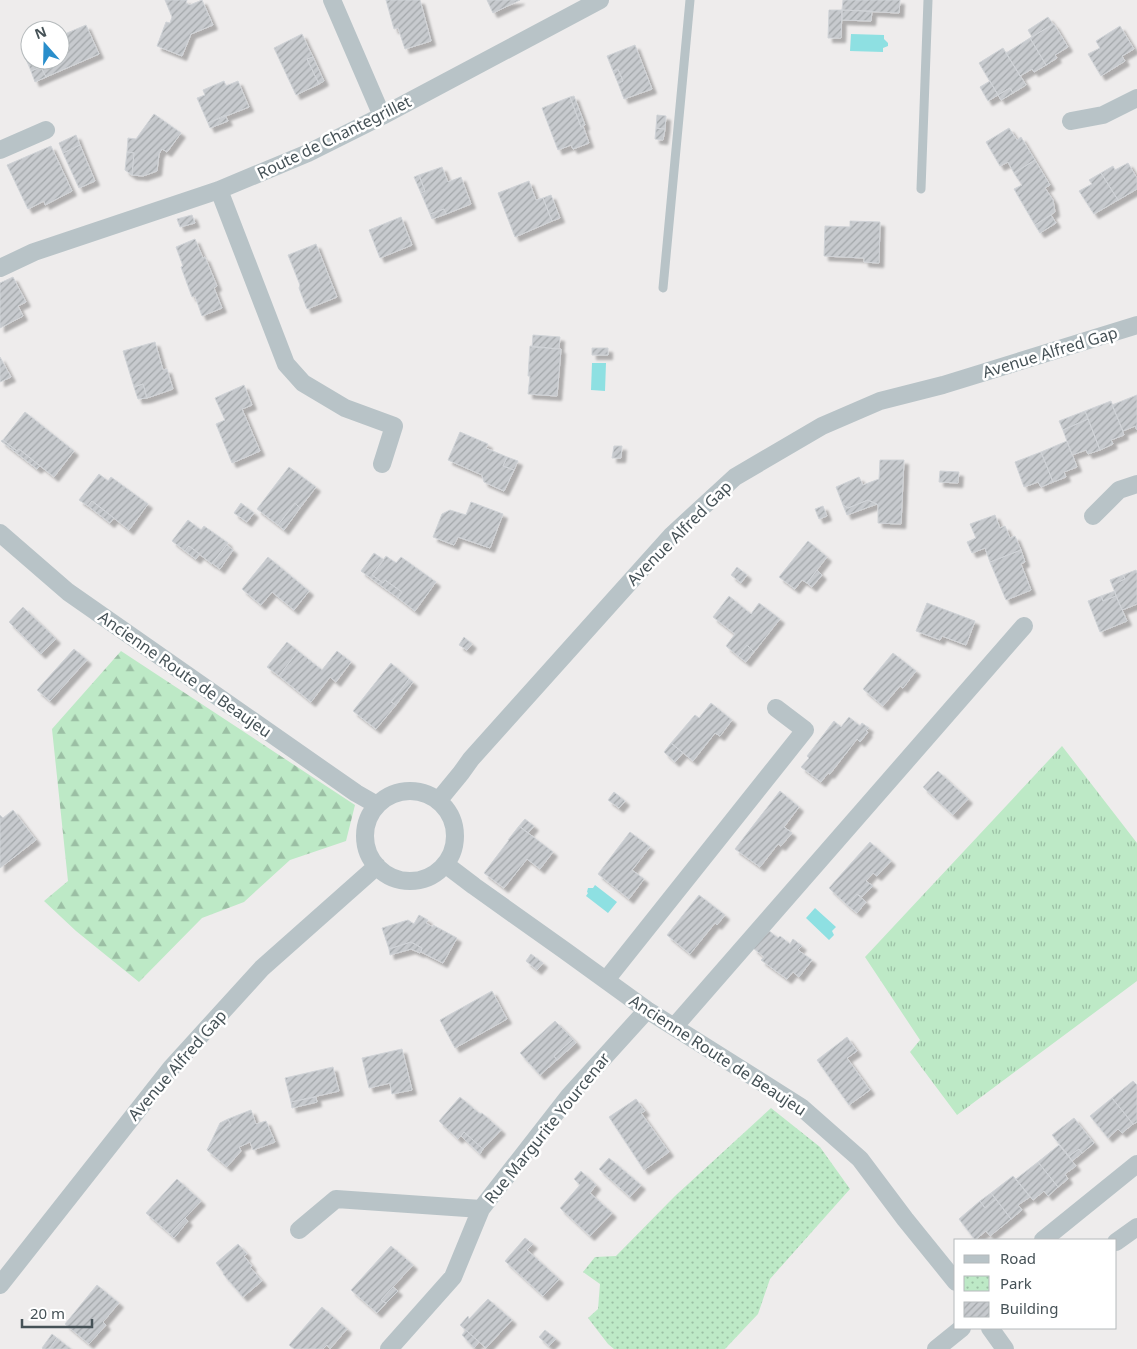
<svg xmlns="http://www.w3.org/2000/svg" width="1137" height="1349" viewBox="0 0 1137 1349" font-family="'Noto Sans',sans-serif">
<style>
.grass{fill:url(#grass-tufts)}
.forest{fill:url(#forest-firs)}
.park{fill:url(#park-dots)}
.water{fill:#8ee0e2}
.building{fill:url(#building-hatch);stroke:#d0d3d7;filter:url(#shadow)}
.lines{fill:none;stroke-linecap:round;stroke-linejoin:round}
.service{stroke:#b8c3c7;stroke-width:9}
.minor{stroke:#b8c3c7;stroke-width:18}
.labels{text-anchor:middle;stroke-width:5;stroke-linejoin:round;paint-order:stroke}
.street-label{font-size:16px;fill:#465257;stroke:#fff}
</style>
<defs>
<pattern id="grass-tufts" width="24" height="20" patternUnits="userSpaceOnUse" patternTransform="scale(1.25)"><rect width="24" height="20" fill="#bde9c6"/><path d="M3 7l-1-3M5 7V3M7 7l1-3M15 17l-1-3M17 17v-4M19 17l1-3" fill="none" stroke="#9bbfa4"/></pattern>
<pattern id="forest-firs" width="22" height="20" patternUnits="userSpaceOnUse" patternTransform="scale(1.25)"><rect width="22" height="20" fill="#bde9c6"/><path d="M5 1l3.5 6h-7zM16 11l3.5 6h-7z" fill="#9bbfa4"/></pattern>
<pattern id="park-dots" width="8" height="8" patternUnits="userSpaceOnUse" patternTransform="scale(1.25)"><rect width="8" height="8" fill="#bde9c6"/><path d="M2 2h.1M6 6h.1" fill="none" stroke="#9bbfa4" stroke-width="1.8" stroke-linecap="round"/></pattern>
<pattern id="building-hatch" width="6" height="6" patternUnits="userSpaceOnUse" patternTransform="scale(1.25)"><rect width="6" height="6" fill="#c7cace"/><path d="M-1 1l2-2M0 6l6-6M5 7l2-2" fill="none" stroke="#a3a7aa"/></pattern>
<filter id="shadow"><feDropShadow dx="4.5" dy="4.5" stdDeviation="1" flood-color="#0004"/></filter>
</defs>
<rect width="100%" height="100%" fill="#eeecec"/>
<path class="grass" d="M1062,746L1137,843V981L957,1115L910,1052L920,1040L865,957Z"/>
<path class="forest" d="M121,651L355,805L346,841L290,860L244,902L202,918L139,982L76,931L44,901L68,881L52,729Z"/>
<path class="park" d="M771,1108L820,1147L850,1189L770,1279L758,1314L725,1349H614L608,1344L588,1318L598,1309L600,1284L583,1272L595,1257L616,1256L675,1196Z"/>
<path class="water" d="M851,34L884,35V39L888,43V46L883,48V52L850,51Z
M592,363H606L605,391L591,390Z
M595,885L617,902L608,913L586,896L588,893L587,892L588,888H593Z
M815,908L836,927L832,931L834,935L829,940L806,918Z"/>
<path class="building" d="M165,0H187L186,3L190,5L202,0L213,25L191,34L182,56L157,46L166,22L170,23L172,17Z
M386,0H420L431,41L405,49L398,28L394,29Z
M487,0H520L493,13Z
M843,0H900L899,13L842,10Z
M829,10H842L841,38H828Z
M842,10L872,11L871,21L842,20Z
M1048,17L1053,24L1032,37L1028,30Z
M1054,24L1068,47L1055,55L1057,58L1046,65L1030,38Z
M86,25L99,54L46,77L41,67L31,71L23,52L30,49V60H60V36Z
M1120,26L1134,49L1122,56L1125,61L1101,76L1088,54L1100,48L1096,41Z
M302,34L313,57L307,59L319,84L296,95L274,48Z
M1030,38L1046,65L1034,72L1032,69L1020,76L1006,53Z
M635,45L652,89L624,99L618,83L623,81L618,69L613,71L607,56Z
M1003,48L1026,85L1013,93L1010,88L998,95L979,63Z
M313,57L324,81L319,84L307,59Z
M41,67L46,77L35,82L31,71Z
M618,69L623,81L618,83L613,71Z
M224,81L226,86L238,81L249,107L208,123L197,98L205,95L203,90Z
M990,81L998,95L988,101L980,87Z
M1010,88L1013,93L1001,100L998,95Z
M574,96L585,125L581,127L570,97Z
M570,97L581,127L583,126L589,143L573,149L571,145L558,150L542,108Z
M154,114L181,133L167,152L162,149L159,154L157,171L143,176L132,175L134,153L127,152L128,138L136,139Z
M225,115L228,121L210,128L208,123Z
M657,115L666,116L665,129L656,128Z
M656,128L665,129L663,140L655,139Z
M1009,128L1017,140L1021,137L1035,160L1014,173L1008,162L1000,166L986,142Z
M76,135L80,145L63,153L59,143Z
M80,145L95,181L79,188L63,153Z
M51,146L72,191L45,205L44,201L28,209L7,165Z
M127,152L134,153L132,175L125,170Z
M1035,160L1050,185L1045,188L1053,200L1055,212L1035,225L1014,189L1022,185L1014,173Z
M1128,163L1137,178V189L1118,200L1101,173L1113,166L1115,170Z
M442,167L448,182L461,177L471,204L446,214L444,209L430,214L421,193L425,191L419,175Z
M1101,173L1118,200L1094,214L1079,191L1092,184L1089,180Z
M419,175L425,191L421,193L414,177Z
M529,181L536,200L543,198L552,221L515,237L498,193Z
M551,195L560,218L552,221L543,198Z
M444,209L446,214L432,219L430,214Z
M192,215L195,223L180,227L177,219Z
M1051,215L1056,223L1040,233L1035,225Z
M401,217L412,245L380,258L369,230Z
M850,221L880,222L879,263L864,262V258L824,256L825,226L850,227Z
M195,239L203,258L205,257L217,286L214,288L222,308L202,316L195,296L192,297L181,267L183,266L176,247Z
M316,244L337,297L307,309L299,288L300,285L288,255Z
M13,277L26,302L18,306L23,316L0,328V283Z
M533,335L560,337L559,349L532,347Z
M155,342L163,370L167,369L173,389L147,398L143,384L134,387L123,351Z
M530,346L561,349L557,396L528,394L530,376H528Z
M592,348H608V355H592Z
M0,357L11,377L0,382Z
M143,384L147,398L138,399L134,387Z
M244,385L252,405L242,409L260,451L232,463L216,424L225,420L215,398Z
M1137,395V430L1135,426L1123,431L1112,405Z
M1111,401L1124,435L1111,440L1113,444L1100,450L1085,411Z
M1085,411L1088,419L1063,430L1059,421Z
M25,412L74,451L54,477L19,449L17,451L3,440Z
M1088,419L1100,450L1088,454L1086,450L1072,455L1063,430Z
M460,432L488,444L486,448L507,457L503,466L514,470L504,491L484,482L482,475L448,460Z
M3,440L17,451L19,449L40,466L37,469L1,441Z
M1067,441L1077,467L1064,472L1066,477L1053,482L1041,452Z
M614,446H622L621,458H612Z
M1041,452L1053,482L1041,487L1038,482L1024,487L1015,462Z
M507,457L518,461L514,470L503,466Z
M880,460H904L901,524L878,523V505L868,500L848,508L843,505L836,487L859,477L863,485L879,479Z
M289,467L316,487L300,508L295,503L278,525L257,509Z
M940,471L959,472L958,483L939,482Z
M99,474L108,481L111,477L148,504L129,530L92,501L88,506L79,500Z
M868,500L877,504L847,515L843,505L848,508Z
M92,501L114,518L110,523L88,506Z
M471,502L503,514L490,548L458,537L454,545L433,537L442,514L450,510L466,515Z
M241,503L254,513L247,522L234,513Z
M295,503L300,508L284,530L278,525Z
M823,506L827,516L819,519L815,509Z
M995,515L1000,528L1005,526L1010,538L1015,536L1021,550L990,562L985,548L972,553L967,542L976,538L970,524Z
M188,520L201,530L204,526L228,543L212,564L189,546L185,551L172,541Z
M808,541L827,557L807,583L802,580L795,589L779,577Z
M227,545L233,550L220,569L212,563Z
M189,546L200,554L196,559L185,551Z
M1021,550L1025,562L1021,564L1031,590L1006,600L990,562Z
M374,553L384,560L372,575L383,583L385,580L402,592L398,598L361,571Z
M386,556L396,563L401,557L436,582L415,611L398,598L402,592L385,580L383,583L372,575Z
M268,557L309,591L294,610L272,592L261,605L242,589Z
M737,567L747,575L741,583L731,575Z
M817,570L822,575L812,587L807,583Z
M1136,570L1137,573V604L1122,610L1112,585L1125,579L1123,575Z
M1123,575L1125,579L1112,585L1110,580Z
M1115,591L1116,596L1103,601L1101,596Z
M729,596L751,614L759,603L780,619L754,652L747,645L738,656L726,646L735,634L713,617Z
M1101,596L1103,601L1116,596L1127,621L1100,632L1088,601Z
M927,603L975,621L966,645L942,636L940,640L916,631Z
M23,607L56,639L41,654L9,622Z
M464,637L472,644L467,650L459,645Z
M287,642L298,651L279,676L267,667Z
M747,645L754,652L746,662L738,656Z
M74,649L87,660L50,701L37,690Z
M298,651L322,670L337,651L351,662L336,682L330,677L311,702L279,676Z
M893,653L916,671L903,688L900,686L883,706L863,689Z
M391,663L409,679L391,702L396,705L376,729L353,711Z
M409,679L413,682L396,705L391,702Z
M711,703L732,720L720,736L715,733L693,761L671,743L695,715L699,718Z
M849,717L860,726L862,723L869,728L866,731L868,732L860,742L857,739L830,774L828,773L821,782L801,767L809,758L807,756L834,721L841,727Z
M671,743L683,753L675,762L664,752Z
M938,771L968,799L953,815L923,787Z
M780,791L799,807L784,827L792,833L781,846L778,844L760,867L735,849Z
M614,792L625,801L619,808L608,800Z
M13,810L36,840L0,868V815L3,818Z
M525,819L534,826L528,833L519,826Z
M519,826L553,852L540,869L527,859L504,888L484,873L509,840H508Z
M630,832L650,847L632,870L644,879L629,899L598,874Z
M870,842L891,861L877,876L873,873L866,881L873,886L862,897L857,894L847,905L829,888Z
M857,894L866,902L857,913L847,905Z
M699,895L725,915L717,925L715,923L690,954L667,935Z
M419,915L428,920L426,923L433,927V925L457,938L443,963L421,952L422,948L411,942L389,949L382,928L408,920L414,924Z
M768,930L778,938L780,936L790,944L793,939L802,946L798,950L812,960L799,977L793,972L787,979L761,960L764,957L753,948Z
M411,942L422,948L420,953L411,949L390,955L389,949Z
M531,954L543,963L537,970L526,961Z
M492,991L507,1019L455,1048L440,1020Z
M555,1021L573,1039L554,1056L557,1060L540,1075L520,1053Z
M847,1037L857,1051L847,1058L870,1090L849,1105L817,1060Z
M573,1039L576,1043L557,1060L554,1056Z
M402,1049L412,1090L392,1094L390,1083L369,1088L362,1058Z
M333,1067L339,1091L291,1102L285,1078Z
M1133,1081L1137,1085V1122L1133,1124L1112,1098Z
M316,1097L317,1102L292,1108L291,1102Z
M460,1097L480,1114L482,1113L501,1130L483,1149L464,1132L458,1139L439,1121Z
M1112,1098L1133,1124L1122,1133L1118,1129L1108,1138L1090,1116Z
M636,1099L645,1111L641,1113L669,1152L644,1170L609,1117Z
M251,1110L256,1124L266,1121L275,1142L253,1150L250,1142L239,1147L241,1151L227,1167L207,1150L225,1128L231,1125L228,1119Z
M1074,1118L1094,1143L1082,1153L1079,1149L1069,1156L1052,1135Z
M228,1119L231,1125L225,1128L207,1150L220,1123Z
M464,1132L483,1149L480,1154L461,1136Z
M1059,1145L1076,1166L1065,1174L1068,1179L1058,1187L1038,1162Z
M1079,1149L1082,1153L1072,1161L1069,1156Z
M609,1158L641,1185L630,1197L599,1169Z
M1038,1162L1058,1187L1048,1196L1044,1191L1033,1200L1016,1179Z
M581,1171L596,1185L590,1193L612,1213L590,1236L560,1208L580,1185L574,1179Z
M1013,1176L1030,1197L1018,1205L1022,1210L1011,1219L991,1193Z
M177,1179L201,1201L170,1234L146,1213Z
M991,1193L996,1199L985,1208L980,1201Z
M996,1199L1011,1219L990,1236L986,1231L975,1240L959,1219L980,1201L985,1208Z
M185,1218L188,1221L174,1238L170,1234Z
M525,1238L533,1244L527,1250L559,1279L543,1296L505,1261Z
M238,1244L247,1254L244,1256L252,1266L250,1267L262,1281L243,1297L223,1274L224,1273L216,1263Z
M391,1246L413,1265L381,1300L386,1303L377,1313L351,1290Z
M97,1285L119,1303L103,1322L106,1325L89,1344L65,1324Z
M393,1287L398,1291L386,1303L381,1300Z
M488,1299L512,1320L486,1348L460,1325L468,1316L469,1319Z
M322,1307L347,1329L330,1349L327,1345L323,1349H294L289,1345Z
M466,1330L479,1342L474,1348L462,1335Z
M545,1330L556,1339L549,1346L539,1337Z
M52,1334L57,1338L49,1349H43L42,1348Z
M57,1338L71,1349H49Z"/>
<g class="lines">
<path class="service" d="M921,189L928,0
M663,288L690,0"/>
<path class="minor" d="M332,0L382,116
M1071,121L1103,115L1137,98
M0,150L46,130
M219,190L286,364L303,383L345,408L394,426L382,464
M0,268L34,252L219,190L308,153L382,116L600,0
M1093,516L1119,490L1137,484
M0,533L68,592L356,793L377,805
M365 836a45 45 0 1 1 90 0a45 45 0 1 1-90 0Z
M438,801L461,773L471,759L672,535L735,477L822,426L880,401L943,385L1137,325
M445,864L474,886L564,950L647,1010L801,1107L860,1159L905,1219L956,1282
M606,980L805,730L776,708
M674,1027L1024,626
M299,1230L336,1199L481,1209
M1043,1240L1137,1164
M1116,1242L1137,1227
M0,1285L171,1068L262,968L377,866
M990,1328L1005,1349
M389,1349L453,1277L481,1209L569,1096L647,1010
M936,1349L962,1328"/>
</g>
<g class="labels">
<g class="street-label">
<text transform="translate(334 137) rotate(-26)" y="6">Route de Chantegrillet</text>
<text transform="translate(1050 352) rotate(-17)" y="6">Avenue Alfred Gap</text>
<text transform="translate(679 533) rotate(-45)" y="6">Avenue Alfred Gap</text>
<text transform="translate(185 674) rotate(35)" y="6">Ancienne Route de Beaujeu</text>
<text transform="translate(718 1055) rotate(33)" y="6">Ancienne Route de Beaujeu</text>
<text transform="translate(177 1065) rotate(-49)" y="6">Avenue Alfred Gap</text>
<text transform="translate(547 1128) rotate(-51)" y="6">Rue Margurite Yourcenar</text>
</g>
</g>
<rect x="954" y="1239" width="162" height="90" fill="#ffffff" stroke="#b5babc"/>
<rect x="964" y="1255" width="25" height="8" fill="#b8c3c7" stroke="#b5babc"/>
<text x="1000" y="1264" font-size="15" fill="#465257">Road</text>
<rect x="964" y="1276" width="25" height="15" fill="url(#park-dots)" stroke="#b5babc"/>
<text x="1000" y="1289" font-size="15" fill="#465257">Park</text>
<rect x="964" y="1302" width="25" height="15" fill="url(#building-hatch)" stroke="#b5babc"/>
<text x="1000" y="1314" font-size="15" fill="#465257">Building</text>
<g transform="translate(45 45) rotate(340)"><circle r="24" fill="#ffffff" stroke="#b5babc"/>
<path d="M0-4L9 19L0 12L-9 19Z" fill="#298ecb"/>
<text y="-8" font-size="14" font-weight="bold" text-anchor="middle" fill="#465257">N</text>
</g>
<path d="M22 1319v8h70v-8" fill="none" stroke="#465257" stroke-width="2.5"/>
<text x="30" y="1319" font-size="15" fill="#465257" stroke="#ffffff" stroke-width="4" paint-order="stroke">20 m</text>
</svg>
